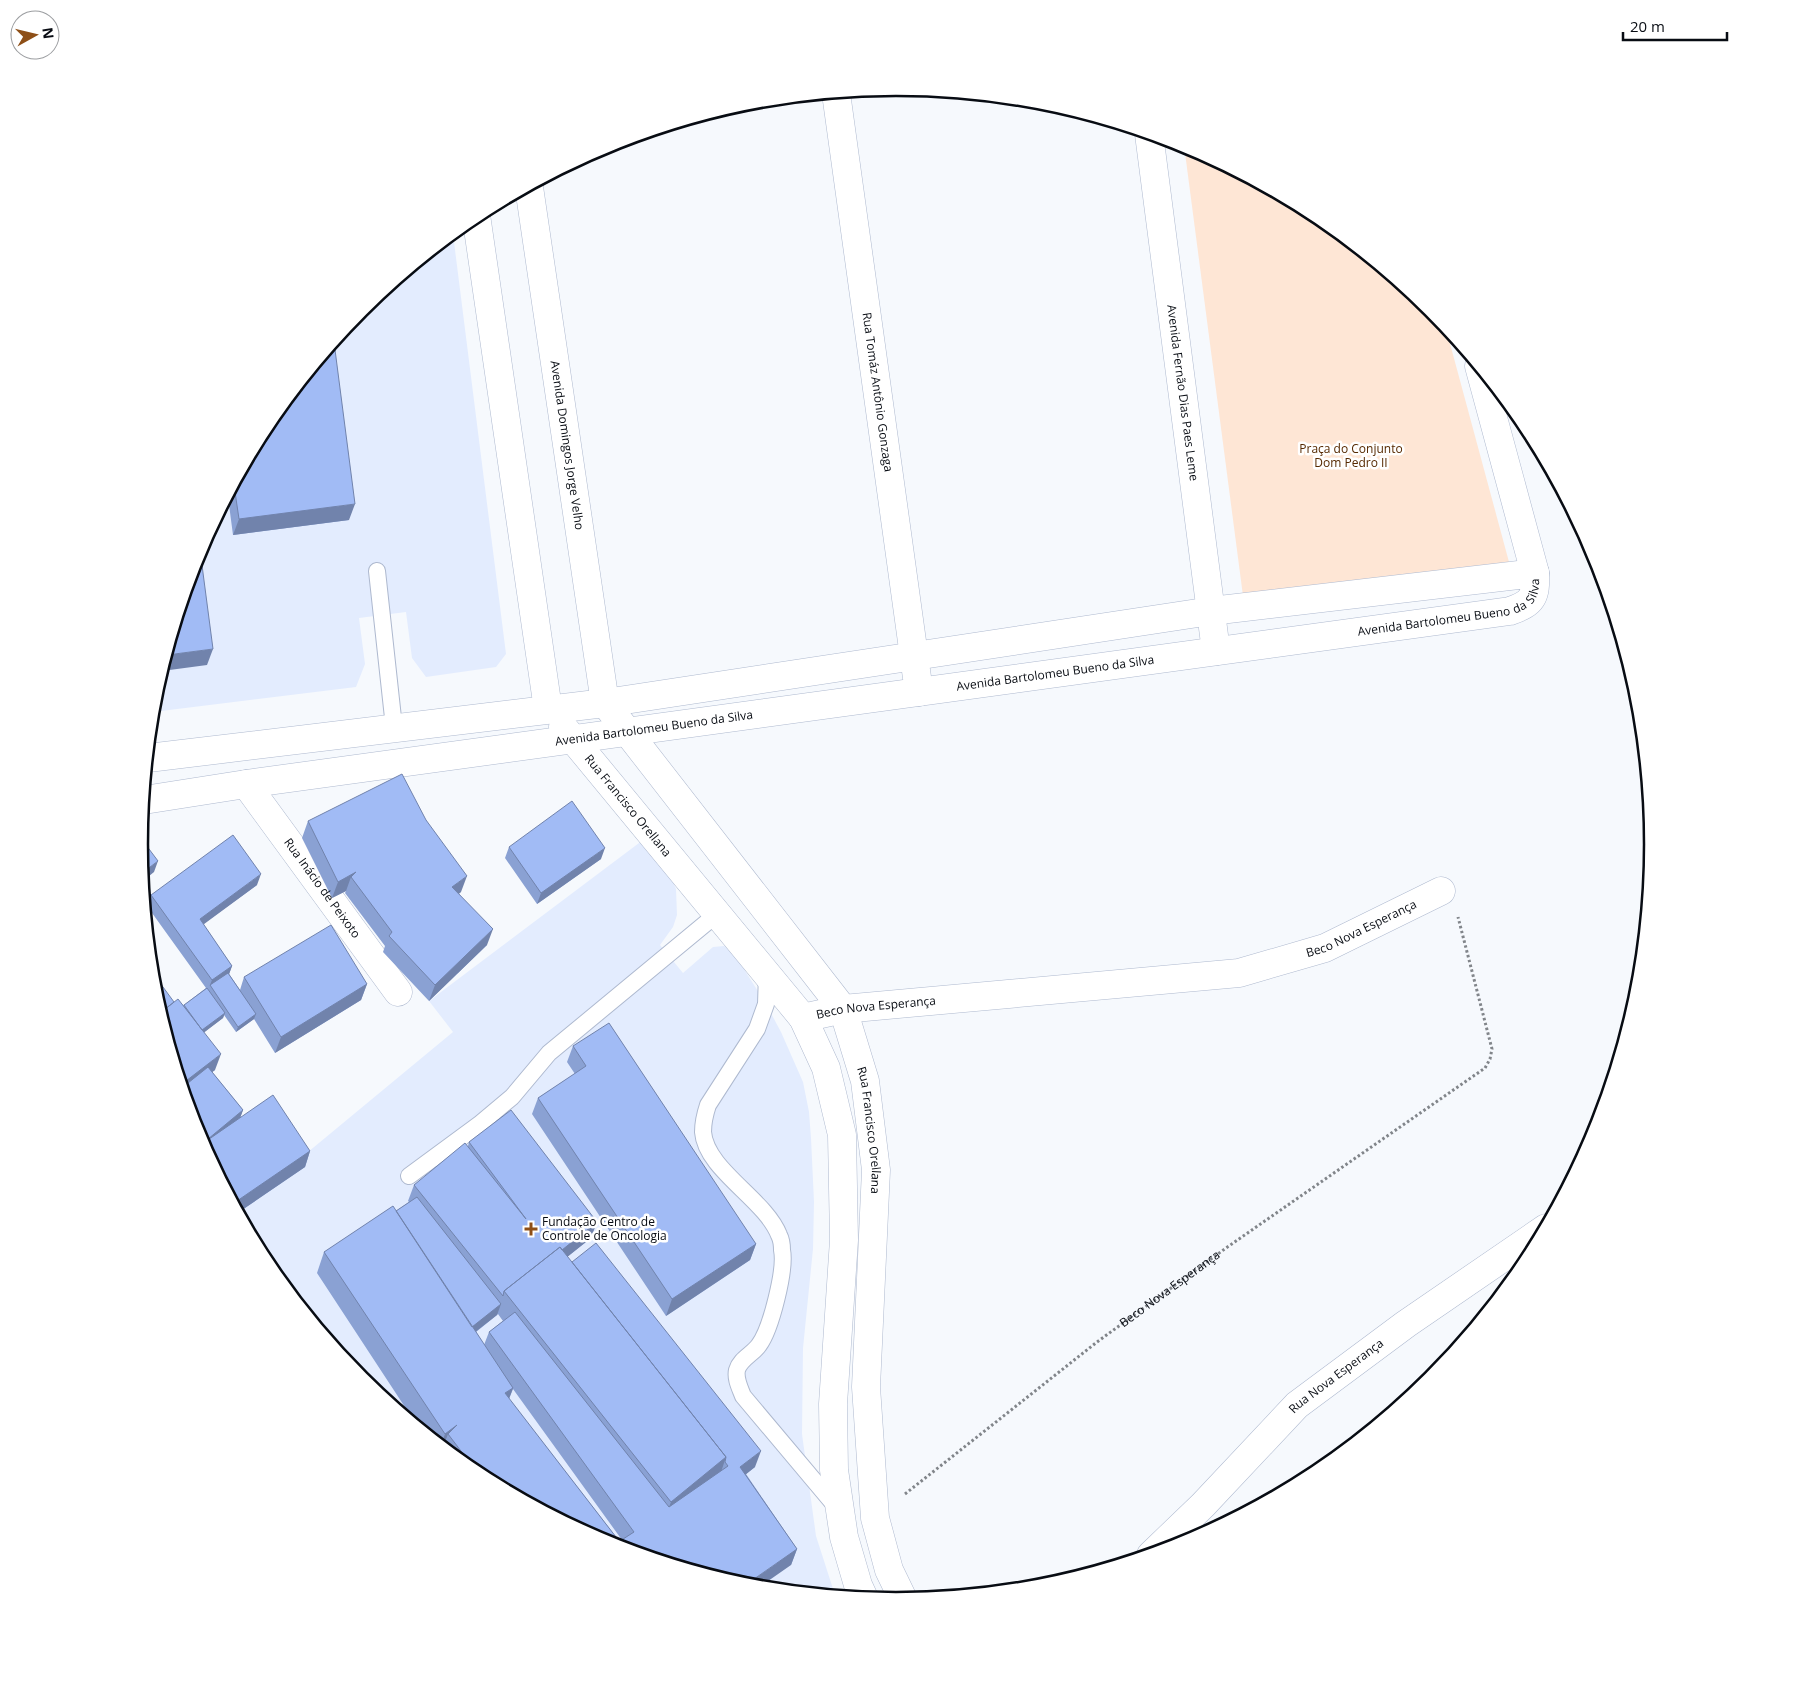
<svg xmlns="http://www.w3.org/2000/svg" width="1793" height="1689" viewBox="0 0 1793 1689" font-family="'Open Sans',sans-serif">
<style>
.built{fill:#e3ecfe}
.green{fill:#fee6d5}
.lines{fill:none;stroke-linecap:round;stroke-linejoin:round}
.lane-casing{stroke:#aeb9cf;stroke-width:18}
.street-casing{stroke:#aeb9cf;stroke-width:29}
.secondary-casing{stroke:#aeb9cf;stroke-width:29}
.path{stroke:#81858a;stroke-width:3;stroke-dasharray:2.5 2.5;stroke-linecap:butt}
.lane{stroke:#fff;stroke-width:16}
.street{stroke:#fff;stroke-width:28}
.secondary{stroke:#fff;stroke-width:28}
.wall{fill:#8aa1d3;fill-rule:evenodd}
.shaded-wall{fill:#7183ac}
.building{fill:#a1bbf5;stroke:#7183ac}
.poi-dot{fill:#8e4f17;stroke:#fff;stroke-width:2}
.labels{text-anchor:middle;stroke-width:5;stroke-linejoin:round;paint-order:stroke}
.street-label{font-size:12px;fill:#080c13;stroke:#fff}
.park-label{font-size:12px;fill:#562900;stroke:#fff}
.poi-label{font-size:12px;fill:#080c13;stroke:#fff;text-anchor:start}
.rim{fill:none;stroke:#080c13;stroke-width:2.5}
</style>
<rect width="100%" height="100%" fill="#f6f9fd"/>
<path class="built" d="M453,234L506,654L496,667L426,677L412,658L406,612L359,618L365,664L356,687L153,712L154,697L197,555L267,424L361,309Z
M643,840L670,875L676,889L677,915L673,927L660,945L683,973L713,947L724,946L731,951L735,955L766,1004L781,1032L803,1082L809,1112L811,1138L814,1202L813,1249L803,1348L802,1434L816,1536L835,1595L749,1587L607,1544L476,1474L361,1380L267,1265L238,1210L453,1032L429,1001Z"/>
<path class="green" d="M1184,145L1317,215L1432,309L1445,325L1509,562L1243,596Z"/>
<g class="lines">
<g class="lane-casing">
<path id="lane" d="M377,571L394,727
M767,974L766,1004L757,1029L708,1105C705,1114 703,1122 703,1132C706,1170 765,1199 779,1235C781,1239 782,1245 782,1250C786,1269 771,1329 759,1345C753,1354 740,1359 737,1370C735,1379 740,1388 743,1396L838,1509
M409,1176L481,1123L512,1097L549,1053L717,914"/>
</g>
<g class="street-casing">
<g id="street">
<path id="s2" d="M836,93L919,692"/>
<path id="s3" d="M1149,134L1216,651"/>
<path d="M1479,366L1535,573"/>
<path id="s4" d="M246,784L398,992"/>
<path id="s5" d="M803,1018L843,1009L1239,973L1325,948L1441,891"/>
<path id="s6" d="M1151,1555L1203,1505L1297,1405L1406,1324L1546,1228"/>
</g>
</g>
<g class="secondary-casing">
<g id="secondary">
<path id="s7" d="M529,187L605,703L843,1009L865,1081L876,1170L866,1387L875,1518L889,1570L904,1601"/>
<path d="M476,215L548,709"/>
<path id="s8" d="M563,727L803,1018L826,1068L842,1135L844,1240L833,1404L834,1470L844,1537L858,1585L864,1598"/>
<path id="s9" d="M144,800L246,784L1510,611C1533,603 1536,597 1535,573L1211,611L605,703L148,758"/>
</g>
</g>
<path class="path" id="s1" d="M905,1494L1097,1342L1226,1248L1485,1068L1490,1059L1492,1049L1458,917"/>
<use href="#lane" class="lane"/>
<use href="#street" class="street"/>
<use href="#secondary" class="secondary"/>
</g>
<path class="wall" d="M267,424L349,520L233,535L228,497Z
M426,820L461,892L459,893L487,945L429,1001L383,952L385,946L345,893L346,891L332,898L302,838L308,821Z
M509,847L601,859L537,904L505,858Z
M257,885L203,924L232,966L229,974L240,990L244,977L367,984L361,1000L275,1053L254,1019L236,1032L224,1015L223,1018L204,1032L215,1070L212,1072L243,1110L240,1118L310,1151L305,1167L239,1212L197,1134L174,1002L184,1005L206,988L147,906L151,895Z
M573,1046L756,1244L750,1260L666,1316L532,1114L538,1098L575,1074L567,1062Z
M469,1142L591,1238L567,1257L755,1467L746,1474L797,1549L791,1565L607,1544L476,1474L418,1427L317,1273L324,1252L396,1211L409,1202L408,1201L414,1185L468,1146ZM498,1314L503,1321L489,1332L484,1345L476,1332L497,1315ZM513,1389L622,1540L620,1542L509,1399Z"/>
<path class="shaded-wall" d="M355,504L349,520L233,535L239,519Z
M213,649L207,665L162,671L167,655Z
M605,848L601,859L537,904L541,893Z
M158,861L154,872L143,881L142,873Z
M356,872L351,877L346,891L332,898L338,882Z
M261,874L257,885L196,930L200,919Z
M467,876L461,892L447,903L452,887Z
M493,929L487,945L429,1001L435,985Z
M232,966L228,977L210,985L212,980Z
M367,984L361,1000L275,1053L281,1037Z
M225,1013L223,1018L193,1041L195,1035Z
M256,1014L254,1019L236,1032L238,1027Z
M221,1054L215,1070L185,1093L182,1084Z
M243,1110L239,1121L202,1144Z
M310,1151L305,1167L239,1212L234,1203Z
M597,1222L591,1238L512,1301L506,1293Z
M756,1244L750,1260L666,1316L672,1299Z
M501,1304L497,1315L461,1343L465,1332Z
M513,1388L505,1409V1393Z
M457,1425L448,1434L443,1447L441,1445L445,1434Z
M761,1451L755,1467L735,1483L740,1467Z
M726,1457L719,1478L663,1523L671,1502Z
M797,1549L791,1565L758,1588L744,1586Z"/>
<path class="building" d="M334,342L355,504L239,519L234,485L267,424Z
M200,550L213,649L167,655L197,555Z
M402,774L426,820L467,876L452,887L493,929L435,985L389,936L392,932L351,877L356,872L338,882L308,821Z
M572,801L605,848L541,893L509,847Z
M233,835L261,874L200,919L232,966L212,980L151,895Z
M140,837L158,861L142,873L140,844Z
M331,925L367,984L281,1037L244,977Z
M152,972L174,1002L160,1013L154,992Z
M228,973L256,1014L238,1027L210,985Z
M207,988L225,1013L202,1030L184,1005Z
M178,999L221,1054L182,1084L160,1013Z
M609,1023L756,1244L672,1299L538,1098L586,1066L573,1046Z
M208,1067L243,1110L202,1144L197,1134L183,1087Z
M273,1095L310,1151L234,1203L202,1144Z
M511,1110L597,1222L562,1250L560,1247L504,1291L503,1296L414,1185L465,1143L526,1219L469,1142Z
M417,1197L501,1304L472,1327L396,1211Z
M393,1206L513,1388L505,1393L626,1550L607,1544L480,1476L448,1434L457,1425L445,1434L324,1252Z
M596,1243L761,1451L740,1467L797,1549L744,1586L626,1550L620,1541L634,1532L489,1332L515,1312L669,1507L728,1466L725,1462L726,1457L572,1262Z
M560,1247L726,1457L671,1502L504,1291Z"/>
<path class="poi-dot" d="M528.5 1221.5h5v5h5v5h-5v5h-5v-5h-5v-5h5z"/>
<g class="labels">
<g class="street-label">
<text dy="4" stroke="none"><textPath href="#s3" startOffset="261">Avenida Fernão Dias Paes Leme</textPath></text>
<text dy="4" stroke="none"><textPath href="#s2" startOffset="302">Rua Tomáz Antônio Gonzaga</textPath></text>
<text dy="4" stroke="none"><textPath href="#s7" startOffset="261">Avenida Domingos Jorge Velho</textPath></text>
<text dy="4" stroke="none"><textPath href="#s9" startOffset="1325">Avenida Bartolomeu Bueno da Silva</textPath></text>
<text dy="4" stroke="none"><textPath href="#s9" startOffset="920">Avenida Bartolomeu Bueno da Silva</textPath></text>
<text dy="4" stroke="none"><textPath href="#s9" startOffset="515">Avenida Bartolomeu Bueno da Silva</textPath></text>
<text dy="4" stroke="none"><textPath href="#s8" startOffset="102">Rua Francisco Orellana</textPath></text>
<text dy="4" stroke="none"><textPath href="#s4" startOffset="129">Rua Inácio de Peixoto</textPath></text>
<text dy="4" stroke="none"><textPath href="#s5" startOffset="569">Beco Nova Esperança</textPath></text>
<text dy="4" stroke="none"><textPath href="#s5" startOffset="74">Beco Nova Esperança</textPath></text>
<text dy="4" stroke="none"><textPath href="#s7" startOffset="1034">Rua Francisco Orellana</textPath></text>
<text dy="4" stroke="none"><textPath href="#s1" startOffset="335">Beco Nova Esperança</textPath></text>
<text dy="4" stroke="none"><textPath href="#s6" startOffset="258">Rua Nova Esperança</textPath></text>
</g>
<g class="park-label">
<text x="1351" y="453">Praça do Conjunto<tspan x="1351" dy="14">Dom Pedro II</tspan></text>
</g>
<g class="poi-label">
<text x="542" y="1226">Fundação Centro de<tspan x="542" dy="14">Controle de Oncologia</tspan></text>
</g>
</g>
<path d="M0 0H1793V1689H0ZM148 844a748 748 0 1 1 1496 0a748 748 0 1 1-1496 0Z" fill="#fff" fill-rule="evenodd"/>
<path class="rim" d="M148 844a748 748 0 1 1 1496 0a748 748 0 1 1-1496 0Z"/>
<g transform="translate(35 35) rotate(82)"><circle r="24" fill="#ffffff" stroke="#9c9ea1"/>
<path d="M0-4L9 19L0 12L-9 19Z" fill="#8e4f17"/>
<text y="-8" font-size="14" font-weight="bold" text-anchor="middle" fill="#080c13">N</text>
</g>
<path d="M1623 32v8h104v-8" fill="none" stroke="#080c13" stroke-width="2.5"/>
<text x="1630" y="32" font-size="15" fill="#080c13" stroke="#ffffff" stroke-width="4" paint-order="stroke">20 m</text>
</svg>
